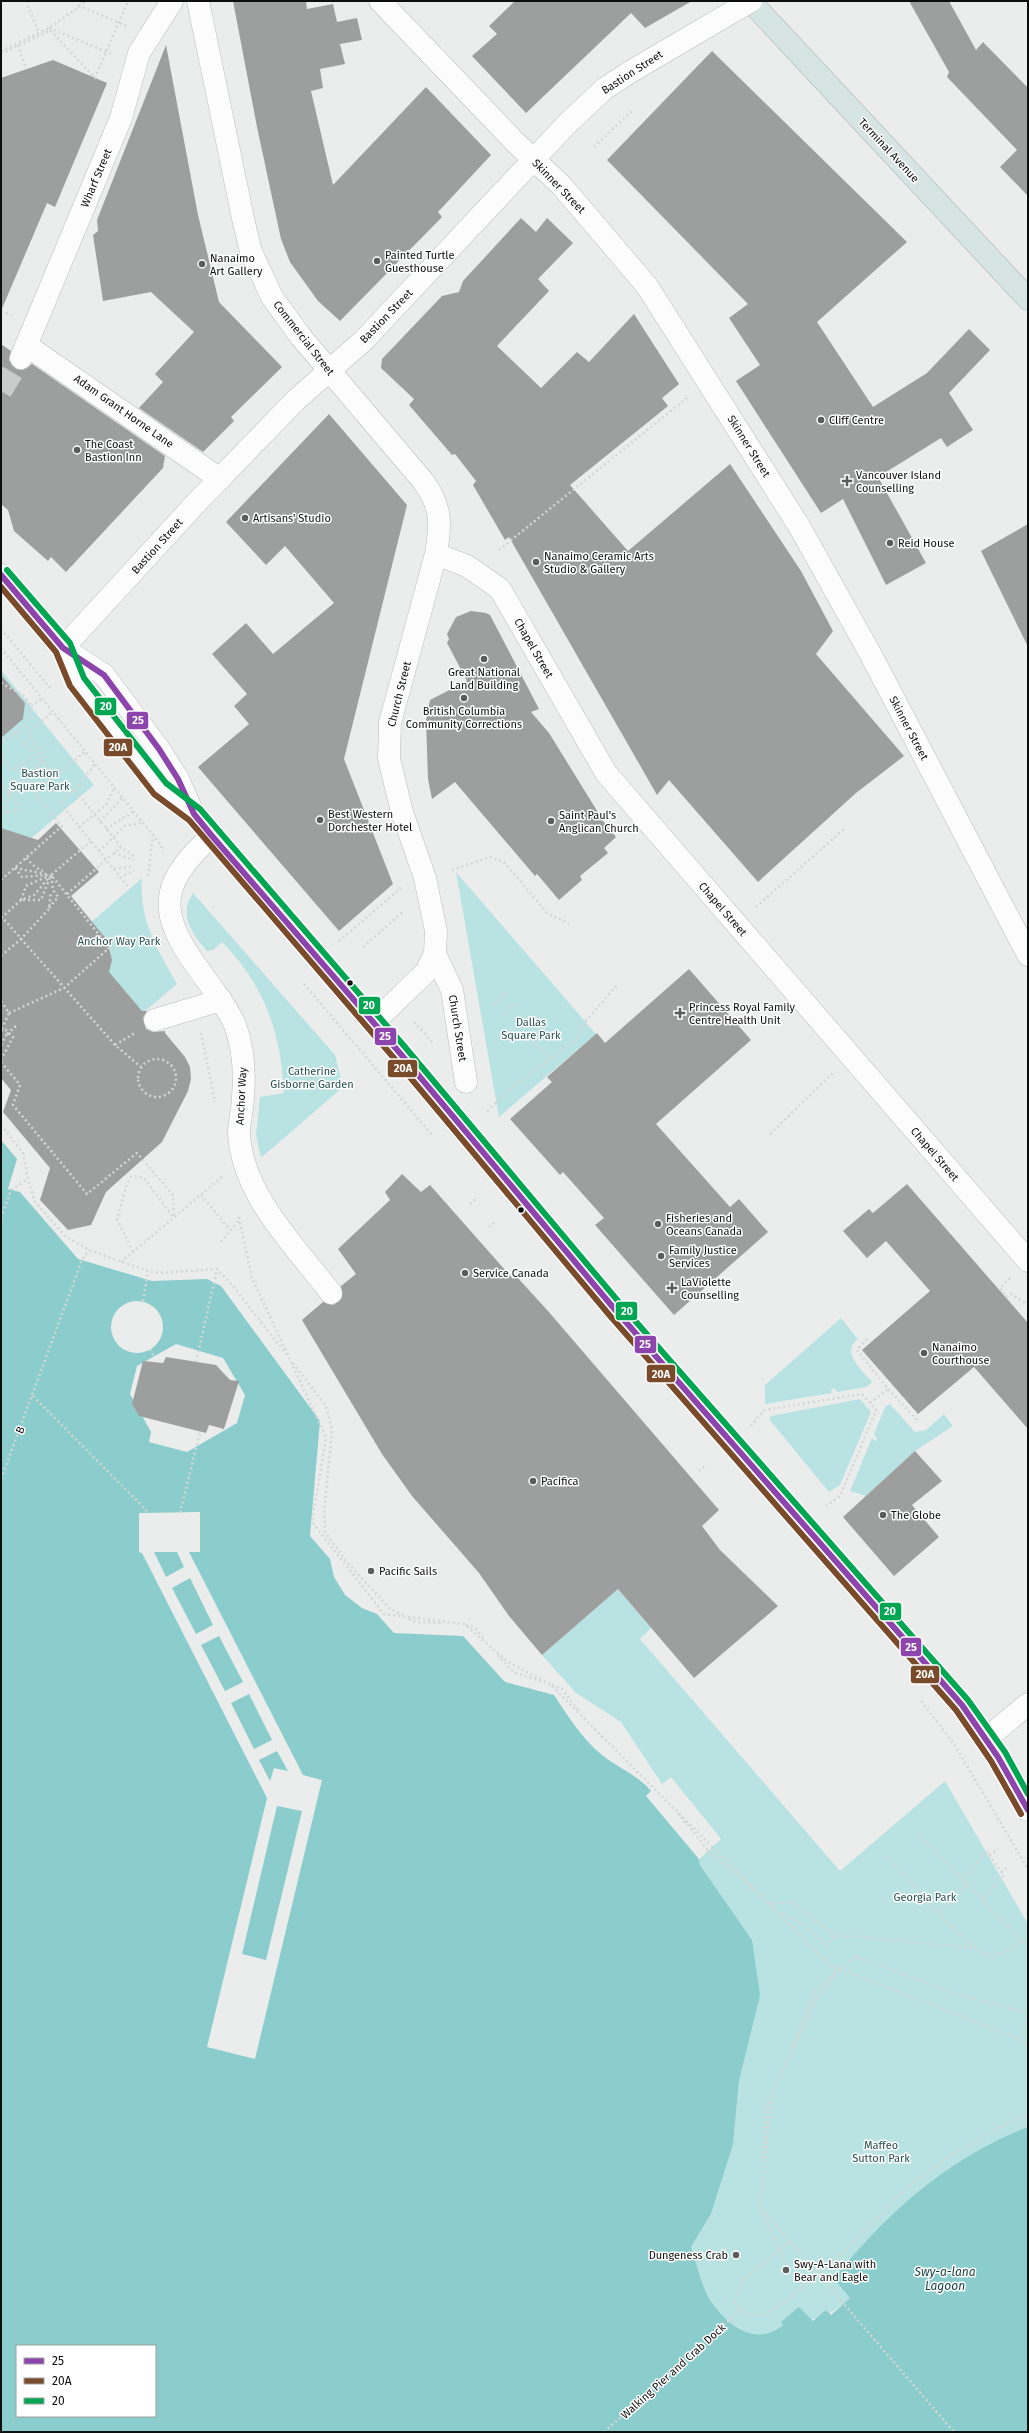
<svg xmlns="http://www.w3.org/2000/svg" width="1029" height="2433" viewBox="0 0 1029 2433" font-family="'Fira Sans',sans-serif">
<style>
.green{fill:#b9e3e2}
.water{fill:#8acdcc;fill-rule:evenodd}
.pier{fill:#ebeded;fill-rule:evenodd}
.building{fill:#9d9f9f}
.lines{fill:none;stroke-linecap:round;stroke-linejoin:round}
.minor-tunnel{stroke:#cacccc;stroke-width:22;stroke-dasharray:22 11;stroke-linecap:butt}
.minor-casing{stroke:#b9bbbb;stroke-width:23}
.highway-casing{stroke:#9fafaf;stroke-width:23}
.path{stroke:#d5d6d6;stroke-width:2.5;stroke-dasharray:2 3;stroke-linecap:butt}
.minor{stroke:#fcfcfc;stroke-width:22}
.highway{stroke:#d6e4e4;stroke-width:22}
.minor-bridge-casing{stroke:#b9bbbb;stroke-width:23;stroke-linecap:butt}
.path-bridge{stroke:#d5d6d6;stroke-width:2.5;stroke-dasharray:2 3;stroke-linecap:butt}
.minor-bridge{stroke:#fcfcfc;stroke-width:22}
.bus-1-casing{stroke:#fff;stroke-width:9}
.bus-2-casing{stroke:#fff;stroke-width:9}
.bus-3-casing{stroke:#fff;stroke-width:9}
.bus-1{stroke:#8e44ad;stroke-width:6}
.bus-2{stroke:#7a4b2a;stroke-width:6}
.bus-3{stroke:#00a651;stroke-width:6}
.poi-dot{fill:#5b5c5c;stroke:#fff;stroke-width:1.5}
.bus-dot{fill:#0d0e0e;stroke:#fff;stroke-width:1.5}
.labels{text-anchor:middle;stroke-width:3;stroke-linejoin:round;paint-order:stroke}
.street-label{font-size:11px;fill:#0d0e0e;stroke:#fff}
.poi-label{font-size:11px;fill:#0d0e0e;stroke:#fff;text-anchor:start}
.park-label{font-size:11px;fill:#265151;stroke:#fff}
.water-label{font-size:12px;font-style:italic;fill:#113e3d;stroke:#fff}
.line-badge{stroke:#fff;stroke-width:1.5}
.badge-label{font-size:11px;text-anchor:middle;font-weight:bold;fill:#fff}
</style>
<rect width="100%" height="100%" fill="#ebeded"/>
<path class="green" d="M1,670L94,785L28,841L1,844Z
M456,872L596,1034L499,1117Z
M142,878C139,921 157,948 177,984L137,1018L80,932Z
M193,893L335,1055L343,1087L261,1158L256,1135L260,1097L284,1093C281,1033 265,986 222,942L213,950L207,951C192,934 178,915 193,893Z
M841,1318L858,1339C840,1352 862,1370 872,1382L867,1387L837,1392L834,1388L831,1390L832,1393L765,1404V1385Z
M860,1399L871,1412L840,1485L829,1492L769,1419L771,1416Z
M890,1404L915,1432L926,1430L944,1414L953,1426L915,1451L866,1496L850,1491L872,1438L875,1441L877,1439L874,1434L885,1407Z
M618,1589L651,1628L640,1639L840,1871L945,1781L1028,1924V2432L850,2298C826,2320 812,2321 782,2322L783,2325C755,2348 727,2326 710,2300C701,2285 697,2263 691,2247L711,2214L733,2145L752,1940L700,1865L699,1859L721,1839L671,1777L662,1784L621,1722L576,1693L542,1655Z"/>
<path class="water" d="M1,1140L17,1159L8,1189L20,1192L78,1259L152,1281L207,1279L221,1286L320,1421L310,1536L330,1559L334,1577L345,1595L362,1608L377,1614L394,1633L463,1636L505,1682L554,1695C568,1716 582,1739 602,1755C618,1768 638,1775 651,1791L646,1796L699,1859L700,1865L752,1940L760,1995L739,2081L733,2145L711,2214L691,2247C697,2263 701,2285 710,2300C727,2325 755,2348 783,2325L781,2322L799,2307L813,2321L826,2310L831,2315L850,2298L834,2279C885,2214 949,2157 1028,2127V2432H1ZM17,2346H155V2416H17Z"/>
<path class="pier" d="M111 1327a26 26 0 1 1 52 0a26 26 0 1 1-52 0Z
M176,1344L223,1358L245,1395L237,1423L187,1452L149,1442L151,1432L130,1394L137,1366Z
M200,1512V1552H189L303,1775L322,1780L255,2059L207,2047L267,1798L142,1553L139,1552V1513ZM154,1552H177L184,1567L166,1577ZM190,1578L213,1625L196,1634L172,1588ZM219,1636L243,1682L225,1691L201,1645ZM249,1694L272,1740L254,1749L231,1703ZM277,1751L288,1771L274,1768L270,1781L259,1760ZM277,1806L302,1811L266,1960L242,1954Z"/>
<path class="building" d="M233,1H306L307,9L333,4L337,22L357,18L362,40L340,44L345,64L320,69L323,88L311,91L333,185L426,87L491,155L438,212L442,217L340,321L318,301L290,262L281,239L257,127Z
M515,1H692L645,28L631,13L526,113L472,56L497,34L489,26Z
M909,1H949L976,50L983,42L1028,88V196L1000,167L1017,150L947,77L949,72Z
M166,45L198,215L219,302L282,367L231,417L234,421L203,452L139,408L163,382L155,374L194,332L151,292L103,301L93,235L98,231L97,220Z
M712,51L907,242L817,322L873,407L927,373L969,329L990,350L949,393L973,430L947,447L941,438L878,477L926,563L886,585L843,499L821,513L736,381L760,365L729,318L748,304L607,160Z
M53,60L107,83L55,207L47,203L1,311V78Z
M521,218L536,232L547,218L573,243L538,279L549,291L497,346L541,388L577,352L589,362L634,314L679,384L662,398L668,406L570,485L628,551L730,464L801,571L833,631L816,654L904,756L856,793L758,882L669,780L657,795L509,537L505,540L473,485L476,481L455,454L452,455L409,405L414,399L381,368L382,359L442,296L459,292L463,281Z
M1,344L11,351L9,360L16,369L23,370L32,364L165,456L163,468L66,572L51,557L48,561L14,531L8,510L1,504Z
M329,414L407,505L344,759L393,884L339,931L198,767L249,724L234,706L247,694L212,654L246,623L273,654L334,603L285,546L266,565L226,522Z
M1028,524V647L981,551Z
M471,611L486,613L490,615L539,709L531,712L549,733L604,822L616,837L604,848L608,853L580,876L582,880L559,900L537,874L535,876L455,782L432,799L428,779L426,720L430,700L467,681L447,643L449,639L447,634L456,617Z
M1,675L25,703L23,719L1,738Z
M56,823L99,872L71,896L107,940L112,960L109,972L142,1011H147L143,1018L146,1029L153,1032L165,1031V1033L185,1057L190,1067L191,1079L188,1091L162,1142L106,1192L91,1225L68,1230L40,1200L50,1168L3,1112L11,1090L1,1078V828L38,840Z
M689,969L751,1040L656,1124L730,1207L739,1199L768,1232L674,1315L595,1225L604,1218L563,1172L560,1175L510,1119L552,1082L547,1077L597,1033L605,1043Z
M402,1174L421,1192L430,1185L513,1279L516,1276L548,1311L719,1510L702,1526L720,1550L778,1606L694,1678L618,1589L542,1655L509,1616L479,1573L412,1496L382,1454L302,1320L323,1302L333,1305L342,1298L341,1286L356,1274L338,1249L390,1200L385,1192Z
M907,1184L1028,1323V1429L974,1367L918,1414L862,1350L930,1291L886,1241L867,1258L843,1231L869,1209L873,1213Z
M166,1357L216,1365L230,1380L239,1381L224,1429L209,1425L206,1433L139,1416L132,1404L143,1361L163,1363Z
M915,1451L942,1481L912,1505L939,1537L894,1576L843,1517Z"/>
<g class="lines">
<path class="minor-tunnel" d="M1,391L21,358"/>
<g class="minor-casing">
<path id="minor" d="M198,1L244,223L251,252L272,297L301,337L423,481C442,507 441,523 436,554L390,723L389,759L402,812L425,878L436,931L435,954L426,972L373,1023
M380,1L516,143L561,185L647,286L799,526L871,655L1028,955
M26,345L220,479
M21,358L121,118L139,53L172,1
M436,554L467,566L500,589L606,773L1028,1261
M1,575L63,648L77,682L160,789L194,814L399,1052L617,1312L962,1705L998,1757L1028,1810
M63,648L197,502L297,399L364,340L566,125L604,89L630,72
M63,648L104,675L159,749L178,779L193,813
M212,836C149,891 163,922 208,982C217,995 229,1010 235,1025C243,1047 245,1074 243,1097C243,1108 239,1121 239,1133C242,1195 295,1246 331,1293
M435,954L452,990L466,1082
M155,1020L221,1000
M986,1739L1028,1704"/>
</g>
<g class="highway-casing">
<path id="highway" d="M750,1L1028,299"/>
</g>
<path class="path" d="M26,1L39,33
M82,1L79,6L127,26
M49,28L112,54
M18,45L26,69
M1,51L49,28L87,1
M1,54L50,30L95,78L128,1
M594,147L634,109
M1,312L12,315
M499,550L688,397
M1,629L51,689
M1,648L161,845L163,852
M1,683L23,695L32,706
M15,732L55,776L86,751
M1,744L26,723L32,706L41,699
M1,756L12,770L26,763L34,756
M1,784L17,804L15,813L6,812L1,817
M75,790L95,764
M6,812C2,788 29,775 44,761L45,756L27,734L52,712
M100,822L123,797
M79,827L106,805L115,787
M106,829L134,811
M91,841L51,875L105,942L108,949
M121,847L75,790L59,802L130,889
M99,851L125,826L144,822
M114,853L134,860
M26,858L35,867L43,871
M15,868L22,877L48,875
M15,868L46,874
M114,869L133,866
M452,870L490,857L504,862L548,914L569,923
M148,876L153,835
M120,878L134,870
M1,880L62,826L34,794L55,776
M67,894L121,847L135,857
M21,900L26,886L48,876
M23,900H41L50,877
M756,907L844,829
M49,908L58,897L53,890L51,875
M1,916L115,1045L141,1067
M1,918L21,900L34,895L51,875
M339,941L401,888
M363,947L404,911
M1,956L21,939L49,909L51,892
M304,984L433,1136
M1,1001L9,1013L1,1031
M494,1004L508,992
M9,1013L64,988L108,949L131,944L150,937
M504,1015L517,1003
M414,1022L433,1043
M201,1033L215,1102
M534,1042L549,1059
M1,1045L8,1032
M115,1045L135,1033
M138 1078a19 19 0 1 1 38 0a19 19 0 1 1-38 0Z
M1,1060L4,1054
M1,1062L20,1085L13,1105L87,1194L137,1153L173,1195L174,1218
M487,1111L512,1088L578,1038L586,1021L617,985
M1,1125L23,1153L28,1179L35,1202L65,1236L89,1250L148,1271L158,1273L217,1269L233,1286L286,1354
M770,1134L833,1073
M201,1195L230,1230
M470,1204L477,1198
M239,1217L252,1278L326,1437L312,1522L384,1614L464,1624L508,1662L551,1685L837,1972L818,1997L772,2092L760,2206L788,2270
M1,1218L11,1190L28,1179
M489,1227L496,1221
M221,1242L240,1219
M133,1252L117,1219L127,1184L131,1177L138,1176L144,1178L173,1217
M121,1262L223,1176
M1010,1278L1000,1288L1006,1297L1011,1294L1028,1305
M143,1301L148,1271
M867,1339L857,1350L888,1389L919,1422
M150,1349L154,1357
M196,1362L217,1269
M293,1363L326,1406L332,1431L324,1513L325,1532L346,1561L390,1609L403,1615
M33,1396L149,1513
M870,1403L888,1389
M751,1426L764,1410L862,1394L876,1410L840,1496L826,1506
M699,1471L706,1465
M1,1479L82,1260L89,1250
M180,1513L200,1432
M409,1619L416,1622L443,1623
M466,1625L475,1628L485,1640
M498,1655L513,1672L543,1682
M552,1685L562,1689L579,1711
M921,1701L954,1744L1028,1869
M594,1729L604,1739
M678,1813L711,1854L753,1889
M917,1833L1022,1941L1028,1943
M989,1855L998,1849
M888,1857C906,1876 969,1952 989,1955C1003,1956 1012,1948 1022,1941
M1001,1872L1008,1867
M962,1878L987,1852L1004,1875L982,1899
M771,1904L791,1902L835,1935L978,1948
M939,1912L968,1883
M781,1914L795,1919L827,1945L835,1935
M835,1967L984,2025L1019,2040L1028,2046
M792,2047L816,1990L855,1956L958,1995L1028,2013L1019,2040
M763,2158L767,2106L770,2098
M763,2210L954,2432
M790,2241L744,2279L734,2302L745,2314L762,2316L784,2302L837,2258L909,2186L951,2155L994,2130L1028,2114
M604,2432L741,2310"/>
<use href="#minor" class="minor"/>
<use href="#highway" class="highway"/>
<g class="minor-bridge-casing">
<path id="minor-bridge" d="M630,72L751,1"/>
</g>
<path class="path-bridge" d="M1,1031L5,1029L13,1037L4,1054
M7,1034L17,1025"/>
<use href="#minor-bridge" class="minor-bridge"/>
<g class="bus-1-casing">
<path id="bus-1" d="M1,575L63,648L104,675L159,749L178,779L194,814L212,836L399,1052L617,1312L962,1705L998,1757L1028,1810"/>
</g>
<g class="bus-2-casing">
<path id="bus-2" d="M1,587L56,652L70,686L154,794L189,820L393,1057L611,1317L956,1710L991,1761L1021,1814"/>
</g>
<g class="bus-3-casing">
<path id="bus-3" d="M7,570L70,643L84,678L166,783L200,809L405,1047L623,1307L968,1700L1005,1752L1028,1794"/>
</g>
<use href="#bus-1" class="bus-1"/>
<use href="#bus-2" class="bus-2"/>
<use href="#bus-3" class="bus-3"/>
</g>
<g class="poi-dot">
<circle cx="377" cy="261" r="4"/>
<circle cx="202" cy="264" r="4"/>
<circle cx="821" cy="420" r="4"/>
<circle cx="77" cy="450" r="4"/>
<path d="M845 475h4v4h4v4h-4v4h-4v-4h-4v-4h4z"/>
<circle cx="245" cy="518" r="4"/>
<circle cx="890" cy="543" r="4"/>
<circle cx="536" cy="562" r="4"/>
<circle cx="484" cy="659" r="4"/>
<circle cx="464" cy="698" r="4"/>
<circle cx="320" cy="820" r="4"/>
<circle cx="551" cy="821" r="4"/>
<path d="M678 1007h4v4h4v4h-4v4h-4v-4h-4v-4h4z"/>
<circle cx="658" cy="1224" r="4"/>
<circle cx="661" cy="1256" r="4"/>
<circle cx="465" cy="1273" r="4"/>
<path d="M670 1282h4v4h4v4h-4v4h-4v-4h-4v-4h4z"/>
<circle cx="924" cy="1353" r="4"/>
<circle cx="533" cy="1481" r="4"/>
<circle cx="883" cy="1515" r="4"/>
<circle cx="371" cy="1571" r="4"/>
<circle cx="736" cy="2255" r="4"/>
<circle cx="786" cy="2270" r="4"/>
</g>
<g class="bus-dot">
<circle cx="350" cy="983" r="3.5"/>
<circle cx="521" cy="1210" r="3.5"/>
</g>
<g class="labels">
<g class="street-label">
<text transform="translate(632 72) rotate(-33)" y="4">Bastion Street</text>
<text transform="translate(889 150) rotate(47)" y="4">Terminal Avenue</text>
<text transform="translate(96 178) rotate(-67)" y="4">Wharf Street</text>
<text transform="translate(559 186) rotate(46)" y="4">Skinner Street</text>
<text transform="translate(386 316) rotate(-46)" y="4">Bastion Street</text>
<text transform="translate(304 338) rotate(52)" y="4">Commercial Street</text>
<text transform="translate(124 411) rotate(35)" y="4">Adam Grant Horne Lane</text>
<text transform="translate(749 446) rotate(58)" y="4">Skinner Street</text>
<text transform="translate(157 546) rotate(-48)" y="4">Bastion Street</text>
<text transform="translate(534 648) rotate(60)" y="4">Chapel Street</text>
<text transform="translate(399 694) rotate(-76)" y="4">Church Street</text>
<text transform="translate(909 728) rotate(62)" y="4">Skinner Street</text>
<text transform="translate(723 909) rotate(49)" y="4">Chapel Street</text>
<text transform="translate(458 1028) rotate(81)" y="4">Church Street</text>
<text transform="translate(241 1096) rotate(-87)" y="4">Anchor Way</text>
<text transform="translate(935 1154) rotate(49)" y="4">Chapel Street</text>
<text transform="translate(20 1430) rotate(-69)" y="4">B</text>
<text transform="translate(673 2371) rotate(-42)" y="4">Walking Pier and Crab Dock</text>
</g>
<g class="poi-label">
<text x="385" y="259">Painted Turtle<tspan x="385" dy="13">Guesthouse</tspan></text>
<text x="210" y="262">Nanaimo<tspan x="210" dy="13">Art Gallery</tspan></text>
<text x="829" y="424">Cliff Centre</text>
<text x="85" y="448">The Coast<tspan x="85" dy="13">Bastion Inn</tspan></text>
<text x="856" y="479">Vancouver Island<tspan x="856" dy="13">Counselling</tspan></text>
<text x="253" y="522">Artisans' Studio</text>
<text x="898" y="547">Reid House</text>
<text x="544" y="560">Nanaimo Ceramic Arts<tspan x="544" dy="13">Studio &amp; Gallery</tspan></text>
<text x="484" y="676" text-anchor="middle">Great National<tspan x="484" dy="13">Land Building</tspan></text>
<text x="464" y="715" text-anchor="middle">British Columbia<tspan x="464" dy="13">Community Corrections</tspan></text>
<text x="328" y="818">Best Western<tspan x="328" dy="13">Dorchester Hotel</tspan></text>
<text x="559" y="819">Saint Paul's<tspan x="559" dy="13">Anglican Church</tspan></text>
<text x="689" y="1011">Princess Royal Family<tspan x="689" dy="13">Centre Health Unit</tspan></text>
<text x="666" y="1222">Fisheries and<tspan x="666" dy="13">Oceans Canada</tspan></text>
<text x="669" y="1254">Family Justice<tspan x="669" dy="13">Services</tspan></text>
<text x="473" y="1277">Service Canada</text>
<text x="681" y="1286">LaViolette<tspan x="681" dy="13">Counselling</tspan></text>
<text x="932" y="1351">Nanaimo<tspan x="932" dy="13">Courthouse</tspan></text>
<text x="541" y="1485">Pacifica</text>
<text x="891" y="1519">The Globe</text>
<text x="379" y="1575">Pacific Sails</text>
<text x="728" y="2259" text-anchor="end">Dungeness Crab</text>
<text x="794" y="2268">Swy-A-Lana with<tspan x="794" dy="13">Bear and Eagle</tspan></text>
</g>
<g class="park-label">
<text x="40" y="777">Bastion<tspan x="40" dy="13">Square Park</tspan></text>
<text x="119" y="945">Anchor Way Park</text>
<text x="531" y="1026">Dallas<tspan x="531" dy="13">Square Park</tspan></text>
<text x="312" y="1075">Catherine<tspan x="312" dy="13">Gisborne Garden</tspan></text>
<text x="925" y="1901">Georgia Park</text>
<text x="881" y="2149">Maffeo<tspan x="881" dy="13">Sutton Park</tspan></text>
</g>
<g class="water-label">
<text x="945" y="2276">Swy-a-lana<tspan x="945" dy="14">Lagoon</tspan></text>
</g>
</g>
<g class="line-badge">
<rect x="94" y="697" width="23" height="19" rx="4" fill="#00a651"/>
<rect x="126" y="711" width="23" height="19" rx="4" fill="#8e44ad"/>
<rect x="103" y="738" width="30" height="19" rx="4" fill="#7a4b2a"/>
<rect x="358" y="996" width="23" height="19" rx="4" fill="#00a651"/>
<rect x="374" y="1027" width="23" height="19" rx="4" fill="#8e44ad"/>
<rect x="387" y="1059" width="31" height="19" rx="4" fill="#7a4b2a"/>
<rect x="615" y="1301" width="23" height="20" rx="4" fill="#00a651"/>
<rect x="634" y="1335" width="23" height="19" rx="4" fill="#8e44ad"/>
<rect x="646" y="1364" width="30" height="19" rx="4" fill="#7a4b2a"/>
<rect x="879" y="1602" width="23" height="19" rx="4" fill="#00a651"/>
<rect x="900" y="1637" width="22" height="20" rx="4" fill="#8e44ad"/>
<rect x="910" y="1665" width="30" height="19" rx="4" fill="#7a4b2a"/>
</g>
<g class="badge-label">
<text x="106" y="710">20</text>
<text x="138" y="724">25</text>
<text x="118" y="751">20A</text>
<text x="369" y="1009">20</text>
<text x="385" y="1040">25</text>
<text x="403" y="1072">20A</text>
<text x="627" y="1315">20</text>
<text x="645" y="1348">25</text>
<text x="661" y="1378">20A</text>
<text x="890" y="1615">20</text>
<text x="911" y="1651">25</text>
<text x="925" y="1678">20A</text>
</g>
<rect width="1029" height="2433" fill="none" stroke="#0d0e0e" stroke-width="4"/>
<rect x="16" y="2345" width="140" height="72" fill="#ffffff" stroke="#9e9f9f"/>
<rect x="24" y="2358" width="20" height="6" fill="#8e44ad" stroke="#9e9f9f"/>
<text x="52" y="2365" font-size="12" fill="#0d0e0e">25</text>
<rect x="24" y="2378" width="20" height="6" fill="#7a4b2a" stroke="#9e9f9f"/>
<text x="52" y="2385" font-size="12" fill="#0d0e0e">20A</text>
<rect x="24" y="2398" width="20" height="6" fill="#00a651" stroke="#9e9f9f"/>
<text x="52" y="2405" font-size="12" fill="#0d0e0e">20</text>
</svg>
